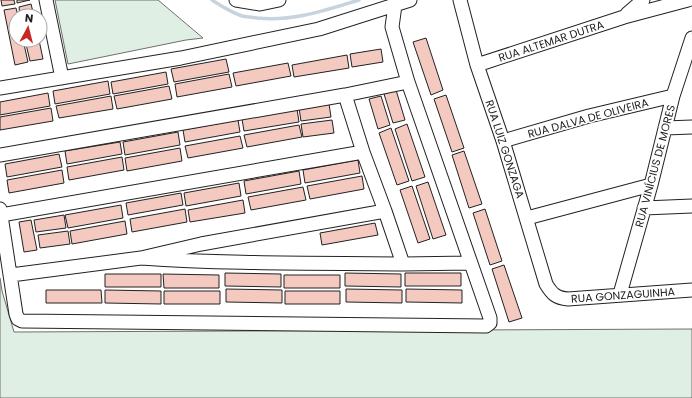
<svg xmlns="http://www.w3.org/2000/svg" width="692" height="398" viewBox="0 0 692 398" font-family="Poppins,sans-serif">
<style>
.green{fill:#e0efe3;stroke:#6f6f6f}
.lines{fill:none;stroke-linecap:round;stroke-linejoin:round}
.stream{stroke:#c7d3dd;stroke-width:3.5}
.building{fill:#f3c9c0;stroke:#222}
.minor-casing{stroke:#222;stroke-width:15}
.minor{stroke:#fff;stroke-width:13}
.labels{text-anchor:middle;stroke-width:3;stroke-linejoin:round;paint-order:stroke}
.street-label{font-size:11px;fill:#222;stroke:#fff}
</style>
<rect width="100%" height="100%" fill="#fff"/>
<path class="green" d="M55,0H158L203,38L186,40L68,64Z
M0,278L2,291L14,332L692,329V398H0Z"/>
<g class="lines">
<path class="stream" d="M212,0C221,6 231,12 242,16C246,17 252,17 257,18C292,22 326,10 359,0"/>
</g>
<path class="building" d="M1,0H14L15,4L2,6Z
M17,0H30L17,3Z
M31,4L34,16H20L19,7Z
M16,8L18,16H16V40H23L28,62L15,65L4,10Z
M426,38L443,90L431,95L413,42Z
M25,40H39L43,59L30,61Z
M381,49L383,62L352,67L350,54Z
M347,55L349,68L294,77L292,65Z
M226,59L229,72L174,82L171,69Z
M288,63L291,76L236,86L233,73Z
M166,72L168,84L113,94L111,82Z
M229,74L232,87L177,97L175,84Z
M108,81L110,94L55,104L53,91Z
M169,86L172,99L117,109L114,96Z
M396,90L405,120L393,123L384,94Z
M48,93L50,106L0,115V102Z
M446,95L464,148L452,152L434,99Z
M111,96L113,109L59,118L56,106Z
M381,96L390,125L378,129L369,99Z
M329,104L331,117L301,121L299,108Z
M51,108L53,121L0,130V117Z
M297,109L299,122L244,131L242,119Z
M238,120L240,132L185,142L183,130Z
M332,120L334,133L303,137L301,124Z
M407,124L425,177L412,181L395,129Z
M299,125L302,137L247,147L244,135Z
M391,128L409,181L397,185L379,133Z
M178,132L180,145L125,155L123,142Z
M240,136L243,148L188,158L185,146Z
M120,142L122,154L67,164L65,151Z
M180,148L182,161L127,171L125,158Z
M464,151L482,204L469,208L452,155Z
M59,154L62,167L7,177L5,164Z
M122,157L124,170L69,180L67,167Z
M358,160L360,173L305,183L303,170Z
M62,170L64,183L9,193L7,180Z
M299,171L301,184L246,194L244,181Z
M362,176L364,189L310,199L307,186Z
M428,182L446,235L433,239L416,186Z
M239,183L241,196L186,206L184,193Z
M412,186L430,239L418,243L400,190Z
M303,187L306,200L251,210L248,197Z
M181,193L183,205L128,215L126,203Z
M243,200L245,213L190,222L188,210Z
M121,205L123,218L68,228L65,215Z
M185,209L187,222L132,232L130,219Z
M485,209L502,261L490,265L473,213Z
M64,215L66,228L36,232L34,220Z
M31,220L37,250L24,252L19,222Z
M125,221L127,234L72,244L70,231Z
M375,223L378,235L322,245L320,233Z
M68,231L70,244L40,248L38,235Z
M504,265L522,318L509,322L492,269Z
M225,273L281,274V287L225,286Z
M345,273L401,274V287L345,286Z
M405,273H461V286H405Z
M105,274H161V287H105Z
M163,274L219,275V288H164Z
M284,275H340V288H284Z
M226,289L282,290V303L226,302Z
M346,289L402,290V303L346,302Z
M406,289L462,290V303L406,302Z
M46,290H101L102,303H46Z
M105,290L161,291V304L105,303Z
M164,291H220V304H164Z
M285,291H340V304H285Z"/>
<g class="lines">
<g class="minor-casing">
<path id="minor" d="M46,0L62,78
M236,0L260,4L279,0
M460,0L477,65L503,141L546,284C552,294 556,298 568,299L692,290
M627,14L643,0
M477,65L624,17L688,0
M0,88L181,58L319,29L410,0
M665,128L692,127
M503,141L589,116L673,96
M0,155L345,95L408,82
M644,208L692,206
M0,209L16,314L18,319L22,321L486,326L490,323V318L408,82L392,27L395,5
M1,215L363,152
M527,218L651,185
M141,258C228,264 315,263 403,264L385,211L363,152L345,95
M403,264L470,263
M11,275L141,258L201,244L385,211
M620,294L651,185L673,96L692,38"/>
</g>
<use href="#minor" class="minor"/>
</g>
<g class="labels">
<g class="street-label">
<text transform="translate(551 41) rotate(-18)" y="4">RUA ALTEMAR DUTRA</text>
<text transform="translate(588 118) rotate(-15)" y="4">RUA DALVA DE OLIVEIRA</text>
<text transform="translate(505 149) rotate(72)" y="4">RUA LUIZ GONZAGA</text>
<text transform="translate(655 166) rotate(-75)" y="4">RUA VINÍCIUS DE MORES</text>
<text transform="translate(623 295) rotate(-4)" y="4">RUA GONZAGUINHA</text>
</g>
</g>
<g transform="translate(28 28) rotate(7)"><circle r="19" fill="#ffffff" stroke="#a7a7a7"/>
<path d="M0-3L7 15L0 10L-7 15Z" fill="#c62828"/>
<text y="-6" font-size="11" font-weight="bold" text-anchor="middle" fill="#222222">N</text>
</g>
</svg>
